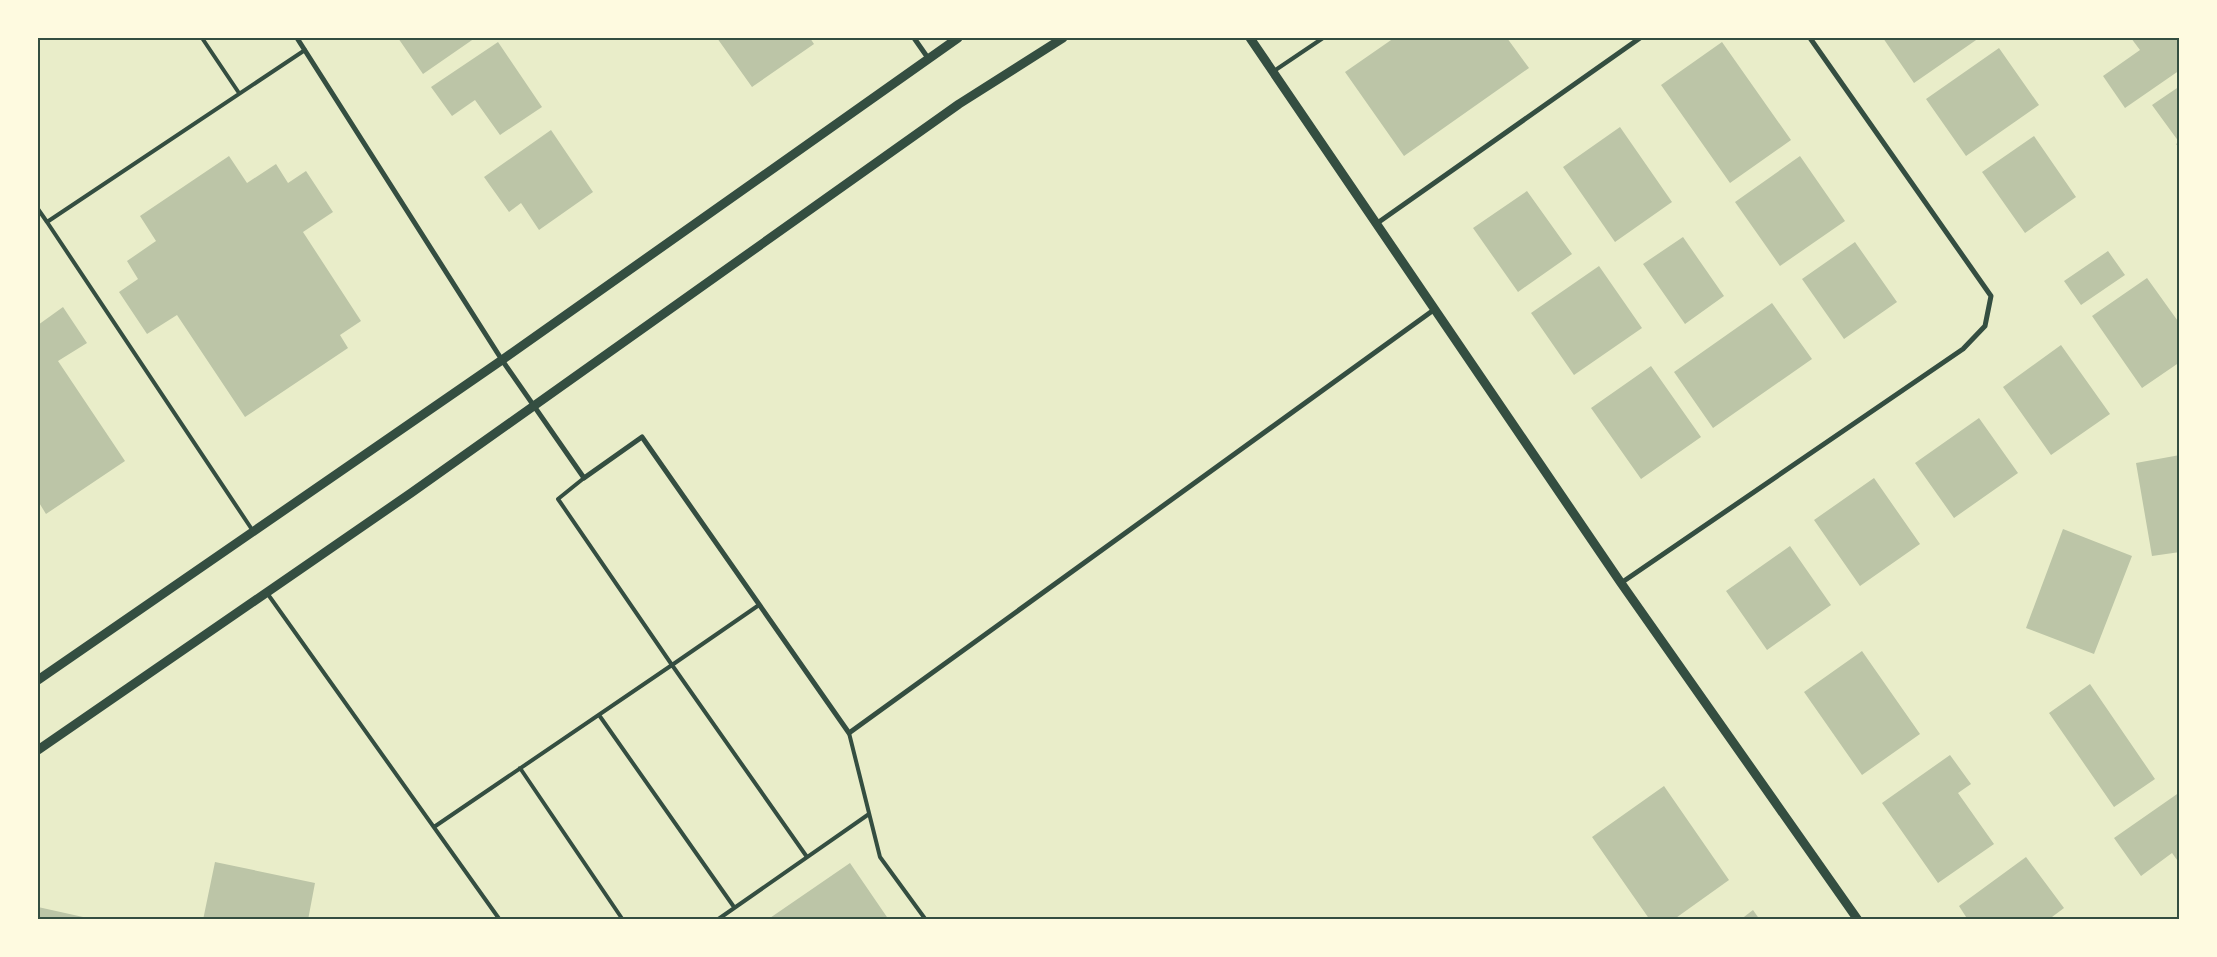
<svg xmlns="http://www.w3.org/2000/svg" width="2217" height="957" viewBox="0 0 2217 957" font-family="'DejaVu Sans',sans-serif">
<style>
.building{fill:#bcc5a7}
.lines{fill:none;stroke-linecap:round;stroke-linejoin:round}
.service{stroke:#344e41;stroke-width:4}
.minor{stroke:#344e41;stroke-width:5}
.tertiary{stroke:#344e41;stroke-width:9}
.neatline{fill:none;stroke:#344e41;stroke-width:2}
</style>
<rect width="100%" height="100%" fill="#e9edc9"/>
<path class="building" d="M398,38H475L423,74Z
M717,38H810L814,44L752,87Z
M1394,38H1507L1529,68L1404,156L1345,72Z
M1883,38H1979L1914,83Z
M2131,38H2180V70L2125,108L2103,76L2140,50Z
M498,42L542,107L500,135L475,100L452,116L431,87Z
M1722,42L1791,140L1730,183L1661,85Z
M1999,48L2039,105L1966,156L1926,99Z
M2180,86V149L2176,144L2179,142L2152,105Z
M1620,127L1672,202L1615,242L1563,167Z
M551,130L593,192L539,230L521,203L509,212L484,177Z
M2034,136L2076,197L2025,233L1982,172Z
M229,156L247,183L276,164L288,183L306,171L333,212L303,232L361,321L340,335L348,348L245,417L177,315L147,334L119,292L138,279L127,261L156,241L140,216Z
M1800,156L1845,221L1780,266L1735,202Z
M1527,191L1572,254L1518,292L1473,228Z
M1683,237L1724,296L1685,324L1643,264Z
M1855,242L1897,302L1844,339L1802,279Z
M2108,251L2125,275L2081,305L2064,281Z
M1599,266L1642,328L1574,375L1531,313Z
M2147,278L2180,324V362L2142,388L2092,316Z
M1772,303L1812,359L1713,428L1674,372Z
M63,307L87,343L58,361L125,461L46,514L38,501V325Z
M2061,345L2110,414L2051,455L2003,387Z
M1651,366L1701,437L1641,479L1591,408Z
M1979,418L2018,473L1954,518L1915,463Z
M2180,455V552L2152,556L2136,463Z
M1874,478L1920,544L1860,586L1814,520Z
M2063,529L2132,556L2094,654L2026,628Z
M1790,546L1831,605L1767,650L1726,591Z
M1862,651L1920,734L1862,775L1804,692Z
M2090,684L2155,779L2114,807L2049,713Z
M1950,755L1971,784L1958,793L1994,844L1938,883L1882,803Z
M1664,786L1729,880L1673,920H1650L1592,837Z
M2180,792V864L2172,853L2141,876L2114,838Z
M2026,857L2064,908L2048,920H1968L1959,906Z
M215,862L315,883L308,920H203Z
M850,863L889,920H767Z
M38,907L92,919V920H38Z
M1753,910L1760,920H1740Z"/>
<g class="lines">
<path class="service" d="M202,38L239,93
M1274,71L1323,38
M38,209L47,222
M253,531L47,222L305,50
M267,593L500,920
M759,605L672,665L807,857
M599,715L734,907
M849,733L880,857L926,920
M520,768L623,920
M434,827L672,665L558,499L584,478
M717,920L869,814"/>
<path class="minor" d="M297,38L502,360L584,478L642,437L849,733L1435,309
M914,38L928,58
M1376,224L1640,38
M1621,583L1963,349L1985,326L1991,296L1810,38"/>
<path class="tertiary" d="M1250,38L1621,583L1858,920
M38,680L502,360L958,38
M38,750L411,493L959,104L1063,38"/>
</g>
<rect width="2217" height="957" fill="none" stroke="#fefae0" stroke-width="78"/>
<rect x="39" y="39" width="2139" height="879" class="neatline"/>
</svg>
